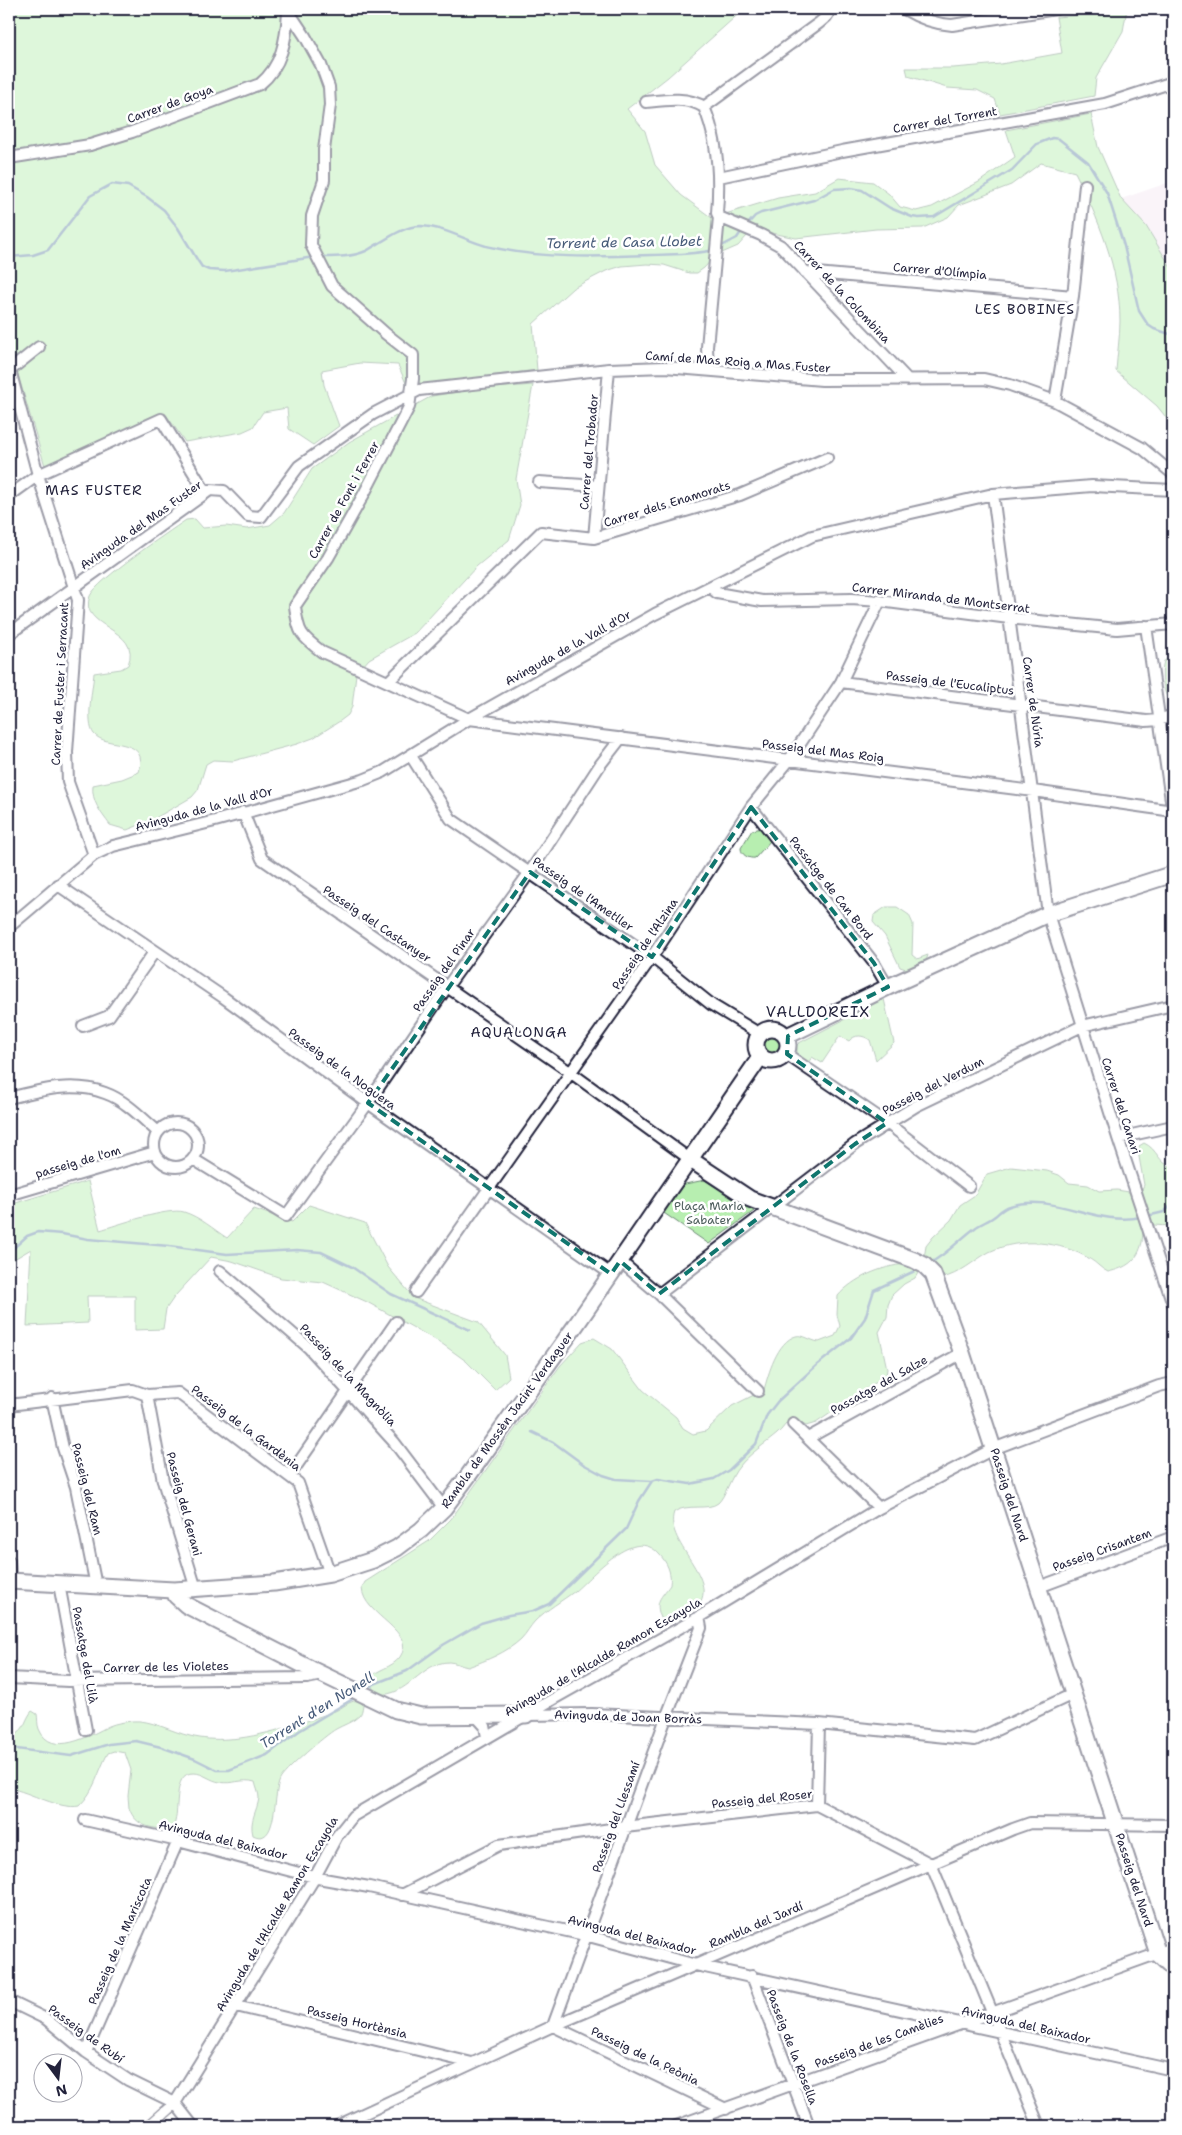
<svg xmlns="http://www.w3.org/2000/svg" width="1182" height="2135" viewBox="0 0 1182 2135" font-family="'Shantell Sans',sans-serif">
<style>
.built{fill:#f4e7f2}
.green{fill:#b7eeb0;stroke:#6c8876}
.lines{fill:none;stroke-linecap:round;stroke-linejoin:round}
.stream{stroke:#6283a5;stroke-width:2.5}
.street-casing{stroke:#22223b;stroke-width:14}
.secondary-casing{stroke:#22223b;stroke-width:19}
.street{stroke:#fff;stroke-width:10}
.secondary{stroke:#fff;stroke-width:15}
.marked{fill:none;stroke:#0f766e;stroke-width:4;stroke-dasharray:10 6;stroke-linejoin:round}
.labels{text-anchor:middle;stroke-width:5;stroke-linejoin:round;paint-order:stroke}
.street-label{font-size:12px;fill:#22223b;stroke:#fff}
.park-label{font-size:12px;fill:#4f5f5e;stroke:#fff}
.water-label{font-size:14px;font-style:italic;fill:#475b79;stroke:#fff}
.neighbourhood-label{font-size:14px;letter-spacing:1px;fill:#22223b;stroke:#fff}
.quarter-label{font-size:15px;letter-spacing:1px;fill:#22223b;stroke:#fff}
</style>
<rect width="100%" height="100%" fill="#fff"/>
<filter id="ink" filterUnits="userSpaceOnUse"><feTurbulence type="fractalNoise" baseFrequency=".02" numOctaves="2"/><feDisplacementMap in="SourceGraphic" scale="10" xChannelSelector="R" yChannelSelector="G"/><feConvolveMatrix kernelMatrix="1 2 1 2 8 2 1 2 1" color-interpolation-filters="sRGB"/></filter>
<g filter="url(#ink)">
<path class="built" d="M1173,181V271L1121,199Z"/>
<path class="green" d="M9,9H744L668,77L627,109L645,131L655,165L681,195L712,218L778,198L815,192L839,178L873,182L889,194L900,207L916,211L932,207L979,182L1015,157L1006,130L1091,114L1098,147L1121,199L1146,226L1173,271V426L1157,406L1116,371C1117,355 1120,337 1120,321C1120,269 1098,218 1075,172L1041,163L1011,185L959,205L948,217L923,228L876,229L796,238L772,233L756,226L738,246L715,256L704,268L697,273H689L664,265L647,264L622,266L606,271L573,288L533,324L537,370L432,383L409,390L398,365L360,363L322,370L324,385L339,426L313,445L289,429L287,408L263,412L253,427L242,432L185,442L165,413L45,466L14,361H9Z
M1109,9H1127L1123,31L1096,78L1094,96L1000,114L995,99L977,90L947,88L908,76L906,68H953L1001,64L1062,53L1056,17L1094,14Z
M533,385L516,479L520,505L509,540L477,566L415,633L369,659L356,674L352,707L348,715L340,721L313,738L297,744L233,761L213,760L206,764L198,790L192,797L152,820L127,830L110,825C101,813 91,801 93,785L122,779L139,772C150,736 106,749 94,734C85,723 93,687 94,673L121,669L128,665C143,627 77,629 90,596C97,580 167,533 186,520L195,519L203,528L226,526L247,529L270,525L284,513L312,469L349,442L432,396L470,390Z
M1173,657V706C1163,697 1160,673 1164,661Z
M763,828L771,840L755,858C749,859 741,855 741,848L752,830Z
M886,907H897L909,915L913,924L912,955L917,959L928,955L926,961L909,970L900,967L885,936L873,922L874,915Z
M884,999L894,1043L876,1060L870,1040C863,1035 855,1034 849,1041L840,1036L822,1063L812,1057L808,1063L797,1053V1045L799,1043Z
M762 1044a11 11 0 1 1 22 0a11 11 0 1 1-22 0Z
M1144,1143C1158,1149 1158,1164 1173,1167V1224C1163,1228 1155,1223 1145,1226C1142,1232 1143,1236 1142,1242C1138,1261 1126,1268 1108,1272C1101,1269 1097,1263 1090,1259C1060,1241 1021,1237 989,1252C973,1261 960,1274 942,1278L924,1258L926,1246L933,1237L951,1220L960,1205L975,1195L987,1174L1011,1167L1047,1171L1059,1175L1069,1183L1088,1185L1099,1191L1117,1190L1135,1193L1141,1191L1144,1185L1138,1151L1139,1146Z
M705,1180L754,1211L709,1244L658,1209L685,1184Z
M88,1181L100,1230C117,1225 169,1207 184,1212C200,1217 213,1229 227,1238L254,1209L292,1222L309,1205L365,1223L388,1267L414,1298L478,1322L505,1355L509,1377L495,1390L466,1361L441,1343L367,1302L323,1282L281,1278L232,1261L211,1257L175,1296L166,1309L163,1329L135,1330V1296H87L88,1323L27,1326L31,1249L9,1262V1205Z
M906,1264L917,1267L918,1273L915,1278L904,1284L892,1295L888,1305L887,1317L879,1332L887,1369L886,1375L881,1379L816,1423L806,1426L796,1420H790C785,1424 782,1430 777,1434C764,1445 750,1453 739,1467C731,1476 725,1497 718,1503C708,1511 687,1503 674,1512C662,1545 731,1584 690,1613C681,1620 672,1622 661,1618C654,1601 661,1598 670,1585C672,1573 667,1562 659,1554C634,1525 593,1576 575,1591C562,1601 547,1609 535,1621C530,1626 527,1633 521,1639C506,1653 487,1660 468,1667C461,1666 455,1662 449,1662C421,1662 407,1698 378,1694L370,1685L368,1679C377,1669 392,1668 400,1657C418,1631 363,1616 362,1588L365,1582L429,1541L451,1519L560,1366L582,1342L594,1338L612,1349L643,1390L676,1417L683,1428L693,1434L706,1431L732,1406L764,1390C768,1375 777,1341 796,1336C803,1334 811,1341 819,1342L835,1336L840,1326L837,1315L838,1296C853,1278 882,1266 906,1264Z
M358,1700L363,1705C362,1710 362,1713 359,1716C353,1722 343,1725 336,1729C324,1736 288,1768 281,1778C272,1791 279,1848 253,1835C249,1820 257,1812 259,1798C259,1793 256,1787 255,1782C242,1778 231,1785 220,1782C211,1781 203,1773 194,1773C170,1772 182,1815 172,1829C154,1829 136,1828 129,1808L128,1796L131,1770L125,1753L114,1751L108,1753C98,1771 95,1791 79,1806C60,1810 30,1792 9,1788V1735C26,1733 23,1722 32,1711L37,1714C38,1719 37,1724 39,1729C51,1759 91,1735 109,1726C116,1723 124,1722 132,1721C150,1719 172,1732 190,1736C202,1739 215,1740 228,1739C259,1738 305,1722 335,1711C344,1707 347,1702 358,1700Z"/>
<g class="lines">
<path class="stream" d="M747,225L755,216L761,213L814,200L834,189L851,188L862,190L890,208L912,217L919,218L934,217L1012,170L1037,144L1052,138L1059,139L1088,162L1107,193L1124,246L1139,311L1148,325L1154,329L1173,335
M720,247L737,238L743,229
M9,257L33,255L48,250L90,196L112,184L128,186L147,197L164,210L178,228L198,261L202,267L209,270L225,271L314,257
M322,257C336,257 353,257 366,251C383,242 401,226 421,226C444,227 465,240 486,246C540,259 597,257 652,255C673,254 693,255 713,250
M1147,1216L1164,1212L1173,1204
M9,1252L27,1236L38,1232L62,1234L88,1239L169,1246L227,1254L297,1250L321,1252L352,1267L391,1294L470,1330
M930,1263C947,1254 960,1239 975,1228C981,1223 989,1221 995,1216C1000,1212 1003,1208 1010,1206C1054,1192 1097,1227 1141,1217
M532,1432L553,1442L583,1464L603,1475L616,1479L652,1481
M367,1689L374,1684L407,1671L443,1645L481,1623L509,1615L533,1611L549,1604L626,1529L639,1501L652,1481L658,1479L690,1484L714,1479L729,1470L756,1444L767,1415L778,1401L817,1365L851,1338L865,1318L874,1290L919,1269
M9,1748L71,1756L109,1744L136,1741L161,1747L195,1759L217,1770H229L267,1755L299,1731L356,1697"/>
<g class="street-casing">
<path id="street" d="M287,9L305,36L321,65L329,87L330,105L324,150V180L312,216L311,245L332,286L386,334L413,355V379L409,407L364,494L328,558L295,606C298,633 301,636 322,652L469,719L1033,791L1173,811
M904,9C919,18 934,24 952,25L1056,9
M646,102C664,100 687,96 704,107
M704,107C718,140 720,178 717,213L719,217L707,347L708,370
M704,107L819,23L826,17L831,9
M9,158L90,145L132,132L260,84C282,66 286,40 288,13
M719,177L842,151L1105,104L1173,82
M719,217L761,235L781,246L908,380
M805,272L1073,296
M10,370L38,475L78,600L67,752L68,782L94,855
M9,371L39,347
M1055,401L1073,296L1085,185
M539,482L598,486
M993,494L1048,914L1118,1138L1173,1304
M9,496L38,475L161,419L206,493
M594,538L609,369
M710,587L717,593L762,601L851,599L880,601L1009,618L1117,629L1173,624
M1146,626L1173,814
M9,634L210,490L224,491L248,516L261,517L299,466L373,414L419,390L609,369L665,367L822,380L984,379L1010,385L1055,401L1142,448L1173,474
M388,682L541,532L594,538L740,495L827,458
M841,682L1146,721L1159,720L1173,715
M411,756L451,819L652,957L712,1005L760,1034
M751,807L874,963L888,987
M243,812L262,859L570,1072L691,1160
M58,885L223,997L368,1103L611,1274
M9,927L94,855L113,846L215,821L363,780L383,772L469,719L655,614L812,536L993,494L1092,486L1173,490
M83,1026L109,1016L155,951
M786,1054L887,1123L969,1186
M9,1098C40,1090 74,1081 105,1093C125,1100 142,1118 158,1132
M154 1145a22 22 0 1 1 44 0a22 22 0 1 1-44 0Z
M1118,1138L1173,1126
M193,1159L286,1216L368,1103L447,987L530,872L600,765L621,738
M9,1195L155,1152
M620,1261L659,1294L758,1391
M220,1271L309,1348L394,1442L444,1508
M416,1292L652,957L751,807L790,759L841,682L880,601
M659,1294L855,1144L916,1106L1082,1026L1173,1005
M147,1395L163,1481L196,1589
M52,1398L63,1448L76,1487L96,1586
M9,1405L133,1390L147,1395L178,1393L298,1483L330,1574
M793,1424L879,1508
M808,1438L962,1353
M290,1475L396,1322
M9,1561L10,1581
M59,1584L86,1730
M1039,1587L1173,1537
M699,1617L701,1628L666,1718L553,2026L726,2109
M9,1678L68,1681L307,1678L322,1675
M527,1715L592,1714L819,1724L975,1740L1073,1694
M476,1716L485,1726L487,1737
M817,1805L819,1724
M85,1820L178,1841L318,1878L369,1887L585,1935L696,1965L1173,2070
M402,1895L499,1845L625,1827L817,1805L931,1864L1039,2126
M752,1976L809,2126
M9,2001L46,2019L86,2052L128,2080L175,2103L193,2126
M236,2006L472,2063
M86,2052L178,1841
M149,2126L175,2103L315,1877L337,1836L353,1816L555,1698L699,1617L879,1508L993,1449L1159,1386L1173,1383
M337,2126L553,2026L1013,1829L1030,1823L1173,1825
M676,2126L1173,1948"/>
</g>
<g class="secondary-casing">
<path id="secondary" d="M756 1045a16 16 0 1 1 32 0a16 16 0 1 1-32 0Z
M787,1036L888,987L1048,914L1173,874
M691,1160L750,1199L914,1260L924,1265L933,1274L962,1353L1158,1954L1173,1968
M9,1581L174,1590L274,1583L330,1574L373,1560L397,1548L421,1530L444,1508L468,1476L576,1325L761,1056
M174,1590L176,1596L186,1605L311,1669L396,1710L421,1716L526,1715"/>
</g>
<use href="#street" class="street"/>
<use href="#secondary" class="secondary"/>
</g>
</g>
<path d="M0 0H1182V2135H0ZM751,807L874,963L888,987L788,1036L787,1054L887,1123L855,1144L659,1294L620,1261L611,1274L368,1103L530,872L652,957Z" fill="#fff" fill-opacity=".55" fill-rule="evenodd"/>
<path class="marked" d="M751,807L874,963L888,987L788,1036L787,1054L887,1123L855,1144L659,1294L620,1261L611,1274L368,1103L530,872L652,957Z"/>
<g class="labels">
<g class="street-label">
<text transform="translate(170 104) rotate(-20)" y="4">Carrer de Goya</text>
<text transform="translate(945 120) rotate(-10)" y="4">Carrer del Torrent</text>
<text transform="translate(940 271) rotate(5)" y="4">Carrer d'Olímpia</text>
<text transform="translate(842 292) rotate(47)" y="4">Carrer de la Colombina</text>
<text transform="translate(738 362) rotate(4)" y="4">Camí de Mas Roig a Mas Fuster</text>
<text transform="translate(589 452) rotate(-85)" y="4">Carrer del Trobador</text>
<text transform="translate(344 500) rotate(-61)" y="4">Carrer de Font i Ferrer</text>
<text transform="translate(667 504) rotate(-17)" y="4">Carrer dels Enamorats</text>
<text transform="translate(141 525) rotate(-35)" y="4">Avinguda del Mas Fuster</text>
<text transform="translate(941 598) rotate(7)" y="4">Carrer Miranda de Montserrat</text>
<text transform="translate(568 648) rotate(-29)" y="4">Avinguda de la Vall d'Or</text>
<text transform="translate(950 683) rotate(7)" y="4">Passeig de l'Eucaliptus</text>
<text transform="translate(60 684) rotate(-87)" y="4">Carrer de Fuster i Serracant</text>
<text transform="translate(1033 702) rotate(82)" y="4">Carrer de Núria</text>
<text transform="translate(823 751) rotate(7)" y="4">Passeig del Mas Roig</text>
<text transform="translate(204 809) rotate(-15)" y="4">Avinguda de la Vall d'Or</text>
<text transform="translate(831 888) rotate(52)" y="4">Passatge de Can Bord</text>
<text transform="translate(583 894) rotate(35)" y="4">Passeig de l'Ametller</text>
<text transform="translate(377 924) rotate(34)" y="4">Passeig del Castanyer</text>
<text transform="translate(645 944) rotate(-56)" y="4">Passeig de l'Alzina</text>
<text transform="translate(444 970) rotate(-55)" y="4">Passeig del Pinar</text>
<text transform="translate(342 1069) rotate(36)" y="4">Passeig de la Noguera</text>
<text transform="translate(933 1086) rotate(-27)" y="4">Passeig del Verdum</text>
<text transform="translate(1121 1106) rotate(72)" y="4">Carrer del Canari</text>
<text transform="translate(78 1162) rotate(-16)" y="4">passeig de l'om</text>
<text transform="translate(348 1375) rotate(47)" y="4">Passeig de la Magnòlia</text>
<text transform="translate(879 1385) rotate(-29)" y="4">Passatge del Salze</text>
<text transform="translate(507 1420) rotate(-54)" y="4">Rambla de Mossèn Jacint Verdaguer</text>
<text transform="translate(246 1428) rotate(37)" y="4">Passeig de la Gardènia</text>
<text transform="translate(87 1489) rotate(76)" y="4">Passeig del Ram</text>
<text transform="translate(1009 1495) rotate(72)" y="4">Passeig del Nard</text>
<text transform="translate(184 1504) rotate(75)" y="4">Passeig del Gerani</text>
<text transform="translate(1102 1550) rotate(-20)" y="4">Passeig Crisantem</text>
<text transform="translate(85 1655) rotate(80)" y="4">Passatge del Lilà</text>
<text transform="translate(603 1657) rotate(-30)" y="4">Avinguda de l'Alcalde Ramon Escayola</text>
<text transform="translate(166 1667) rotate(-1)" y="4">Carrer de les Violetes</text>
<text transform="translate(628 1717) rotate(2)" y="4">Avinguda de Joan Borràs</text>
<text transform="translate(762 1799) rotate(-6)" y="4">Passeig del Roser</text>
<text transform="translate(616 1817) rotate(-70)" y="4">Passeig del Llessamí</text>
<text transform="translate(223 1840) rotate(14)" y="4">Avinguda del Baixador</text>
<text transform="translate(1134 1880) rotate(72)" y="4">Passeig del Nard</text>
<text transform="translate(277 1914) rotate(-59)" y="4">Avinguda de l'Alcalde Ramon Escayola</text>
<text transform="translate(756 1925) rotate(-23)" y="4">Rambla del Jardí</text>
<text transform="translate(632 1935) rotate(14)" y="4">Avinguda del Baixador</text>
<text transform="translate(120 1941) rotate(-66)" y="4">Passeig de la Mariscota</text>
<text transform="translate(357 2022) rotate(14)" y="4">Passeig Hortènsia</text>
<text transform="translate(1026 2025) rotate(13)" y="4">Avinguda del Baixador</text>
<text transform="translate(86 2034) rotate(36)" y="4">Passeig de Rubí</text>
<text transform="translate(879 2041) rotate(-20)" y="4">Passeig de les Camèlies</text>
<text transform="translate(792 2047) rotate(69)" y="4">Passeig de la Rosella</text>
<text transform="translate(645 2056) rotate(26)" y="4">Passeig de la Peònia</text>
</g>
<g class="park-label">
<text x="709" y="1210">Plaça Maria<tspan x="709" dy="14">Sabater</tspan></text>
</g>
<g class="water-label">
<text transform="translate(624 242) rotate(-1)" y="5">Torrent de Casa Llobet</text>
<text transform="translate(317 1710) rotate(-32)" y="5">Torrent d'en Nonell</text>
</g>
<g class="neighbourhood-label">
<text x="1025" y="314">LES BOBINES</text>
<text x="94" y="495">MAS FUSTER</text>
<text x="519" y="1037">AQUALONGA</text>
</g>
<g class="quarter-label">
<text x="818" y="1017">VALLDOREIX</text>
</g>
</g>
<rect width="1182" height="2135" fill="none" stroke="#fff" stroke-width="30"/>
<rect x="15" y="15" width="1152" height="2105" fill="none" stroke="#22223b" stroke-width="2" filter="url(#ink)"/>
<g transform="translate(58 2078) rotate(165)"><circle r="24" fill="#ffffff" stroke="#a7a7b1"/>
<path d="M0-4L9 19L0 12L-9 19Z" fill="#22223b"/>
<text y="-8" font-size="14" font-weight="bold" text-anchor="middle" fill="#22223b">N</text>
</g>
</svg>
